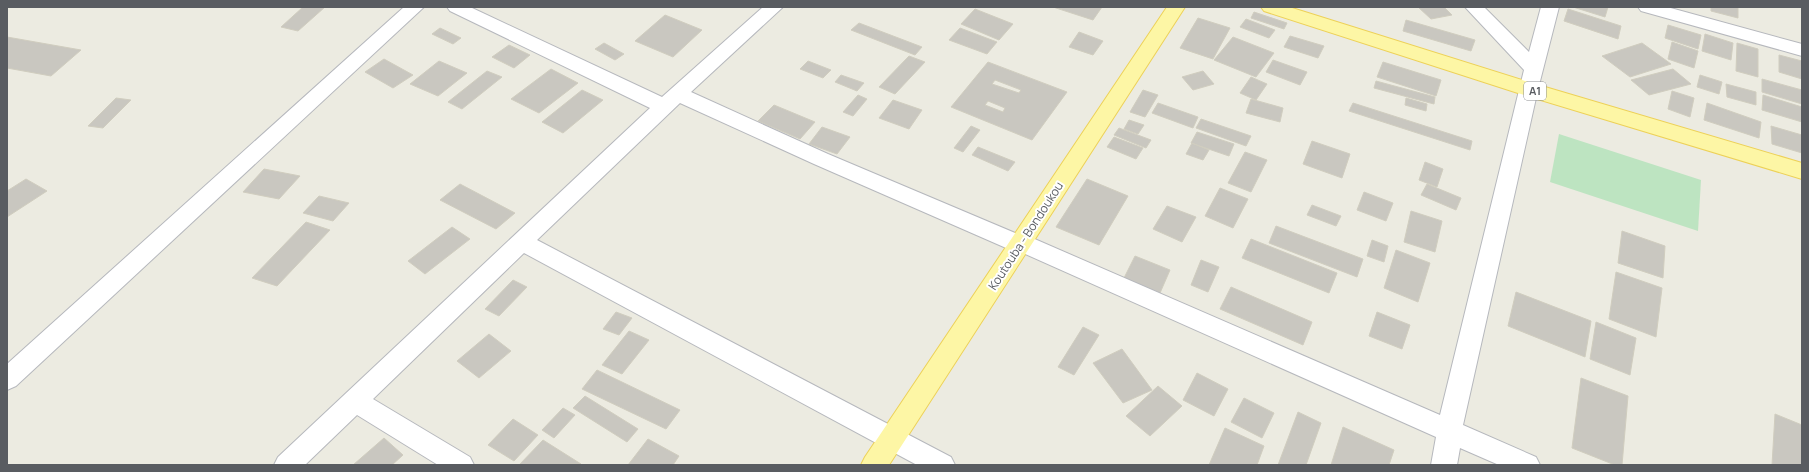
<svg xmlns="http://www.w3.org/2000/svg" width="1809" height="472" viewBox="0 0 1809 472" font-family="Manrope,sans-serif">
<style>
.green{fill:#bde4c1}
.building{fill:#c9c7c0;stroke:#d0cdbf;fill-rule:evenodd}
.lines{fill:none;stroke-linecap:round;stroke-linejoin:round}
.street-casing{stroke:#b6b8bd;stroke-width:2}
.primary-casing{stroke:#edd158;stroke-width:2}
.street{fill:#fff;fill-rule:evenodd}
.primary{fill:#fdf6a5;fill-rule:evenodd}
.labels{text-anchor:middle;stroke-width:4;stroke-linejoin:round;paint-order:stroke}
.shield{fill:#fff;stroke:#8b8d90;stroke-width:1}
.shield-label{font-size:11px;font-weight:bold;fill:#595c61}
.street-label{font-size:12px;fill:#595c61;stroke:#fff}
</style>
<rect width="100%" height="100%" fill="#ecebe1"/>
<path class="green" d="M1559,134L1701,180L1698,231L1550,182Z"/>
<path class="building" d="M303,7H325L298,31L281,27Z
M1053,7H1102L1093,20Z
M1418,7H1444L1452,15L1431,19Z
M1573,7H1608L1605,17Z
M1711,7H1738V18L1711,11Z
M975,9L1013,24L999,40L961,24Z
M1568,9L1621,26L1618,39L1564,21Z
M1254,12L1287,23L1284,29L1251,18Z
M665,15L702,30L673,57L635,41Z
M1198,18L1230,28L1213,59L1180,48Z
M1246,19L1275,30L1269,38L1240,27Z
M1406,20L1475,40L1471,51L1403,31Z
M859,23L922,47L915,55L851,30Z
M1668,25L1701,35L1698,49L1665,38Z
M440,28L461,38L453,44L432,34Z
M960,28L997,42L987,54L949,40Z
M1079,32L1103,41L1093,55L1069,47Z
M1705,34L1733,43L1731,60L1702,51Z
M1290,36L1324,46L1318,58L1284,47Z
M7,37L81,50L51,76L7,68Z
M1233,37L1274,53L1256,77L1214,60Z
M1672,42L1698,51L1694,68L1668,59Z
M604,43L624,54L615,60L595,49Z
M1642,43L1671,64L1630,77L1602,56Z
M1737,43L1758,49V77L1736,71Z
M509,45L530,55L514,68L492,57Z
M1779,55L1802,61V79L1779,72Z
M909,56L925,62L895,94L879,87Z
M384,59L413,75L393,88L365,72Z
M1273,60L1307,72L1300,85L1266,72Z
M439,61L467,73L438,96L410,84Z
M808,61L831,70L823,78L800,69Z
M988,62L1067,92L1032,140L951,107ZM995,80L1021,90L1019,93L992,84ZM988,101L1005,108L1003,112L985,105Z
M1383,62L1441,80L1436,96L1377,77Z
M551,69L578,83L539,113L511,99Z
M1673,69L1691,84L1649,95L1631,80Z
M487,71L502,77L462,109L448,102Z
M1203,71L1214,84L1193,90L1182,77Z
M841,75L864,83L857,91L835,82Z
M1700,75L1722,82L1719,94L1697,87Z
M1251,77L1267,84L1256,100L1240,93Z
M1762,79L1802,90V104L1762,92Z
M1376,81L1435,97L1434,104L1374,88Z
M1726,84L1756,92V105L1727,97Z
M582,90L603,100L563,133L542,122Z
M1143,90L1158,95L1145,117L1130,112Z
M1672,91L1694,98L1690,117L1668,109Z
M858,95L867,99L853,116L843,112Z
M1763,95L1802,107V122L1762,110Z
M116,98L131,100L103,128L88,126Z
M1406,98L1427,104L1426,111L1405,105Z
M1251,99L1283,108L1280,122L1246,113Z
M893,100L922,110L909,129L879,118Z
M1158,103L1198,117L1193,128L1152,113Z
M1353,103L1472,141L1470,150L1349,111Z
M1707,103L1761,122L1759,138L1704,120Z
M774,105L815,122L800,139L758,121Z
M1201,119L1251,136L1246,146L1196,128Z
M1129,120L1144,125L1138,134L1124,129Z
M971,126L980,130L963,152L954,148Z
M1771,126L1802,135V153L1772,144Z
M822,127L850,137L837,154L809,144Z
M1119,128L1151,140L1146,148L1114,135Z
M1197,132L1234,144L1229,156L1191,143Z
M1114,137L1143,148L1136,159L1107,147Z
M1312,141L1350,154L1342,178L1303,164Z
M1192,143L1209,150L1203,160L1186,154Z
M978,147L1015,162L1008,171L972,155Z
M1245,152L1267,160L1251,192L1228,183Z
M1425,162L1443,169L1437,187L1419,180Z
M264,169L300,176L279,199L243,192Z
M26,179L47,191L7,217V191Z
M1087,179L1128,196L1099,245L1056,227Z
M460,184L515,213L496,229L440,200Z
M1427,184L1461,198L1456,210L1421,195Z
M1220,188L1248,199L1233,228L1205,216Z
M1364,192L1393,203L1386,221L1357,210Z
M319,196L349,203L333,221L303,213Z
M1312,205L1341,216L1336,226L1307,215Z
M1167,206L1196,217L1182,242L1153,229Z
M1411,211L1442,221L1435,252L1404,242Z
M306,222L330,230L277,286L252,278Z
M1276,226L1363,259L1357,277L1269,243Z
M452,227L470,239L425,274L408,261Z
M1622,231L1665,246L1663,278L1618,263Z
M1251,239L1337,273L1329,293L1242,258Z
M1372,240L1388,246L1384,262L1367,256Z
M1396,250L1430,263L1418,302L1384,288Z
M1135,256L1170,270L1160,293L1124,278Z
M1201,260L1219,267L1208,292L1191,285Z
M1616,272L1662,288L1656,337L1609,319Z
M513,280L527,287L499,316L485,309Z
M1231,287L1312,322L1303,345L1220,309Z
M1516,292L1591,321L1585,357L1508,326Z
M616,312L632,318L619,335L603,329Z
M1377,312L1410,325L1402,349L1369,336Z
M1596,322L1636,338L1630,375L1590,359Z
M1083,327L1099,335L1074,375L1058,367Z
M629,331L649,340L622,374L602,365Z
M489,334L511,351L479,378L457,361Z
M1122,349L1152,390L1123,403L1093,363Z
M597,370L680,410L666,429L582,389Z
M1197,373L1228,389L1214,416L1183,400Z
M1581,378L1628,396L1622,465H1615L1572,448Z
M1158,386L1182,406L1150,436L1126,416Z
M585,396L638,429L627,442L573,408Z
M1244,398L1274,413L1262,438L1231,422Z
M563,408L575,415L554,438L542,430Z
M1298,412L1321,423L1306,465H1278Z
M1775,414L1802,425V465H1772Z
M513,419L538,435L514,461L488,445Z
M1343,427L1394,450L1389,465H1331Z
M1225,428L1264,446L1257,465H1209Z
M384,438L403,455L392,465H353Z
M648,439L679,456L673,465H628Z
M543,440L581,464L519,465Z"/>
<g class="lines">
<g class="street-casing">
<path id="street" d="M404,7H424L16,386L7,390V364Z
M447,7H470L662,97L763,7H783L691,92L828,154L1020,235L1030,237L1440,415L1524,70L1465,7H1484L1529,52L1541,7H1559L1538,89L1463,425L1536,457L1540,465H1499L1460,448L1457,465H1431L1436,437L1023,253L1013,251L814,164L680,103L537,240L951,457L955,465H917L524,253L373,399L470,457L474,465H438L357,415L305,465H274L278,457L650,108L450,11Z
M1638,7H1667L1802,44V56L1641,11Z"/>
</g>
<g class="primary-casing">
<path id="primary" d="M1167,7H1185L889,465H861L865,457Z
M1261,7H1289L1535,84L1802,163V179L1521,94L1264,11Z"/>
</g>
<use href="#street" class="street"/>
<use href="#primary" class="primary"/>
</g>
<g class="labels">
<rect class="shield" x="1524" y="82" width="22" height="18" rx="3"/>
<g class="shield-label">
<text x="1535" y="95">A1</text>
</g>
<g class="street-label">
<text transform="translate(1026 236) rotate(-57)" y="4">Koutouba - Bondoukou</text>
</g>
</g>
<rect width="1809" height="472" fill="none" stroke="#595c61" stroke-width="16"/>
</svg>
